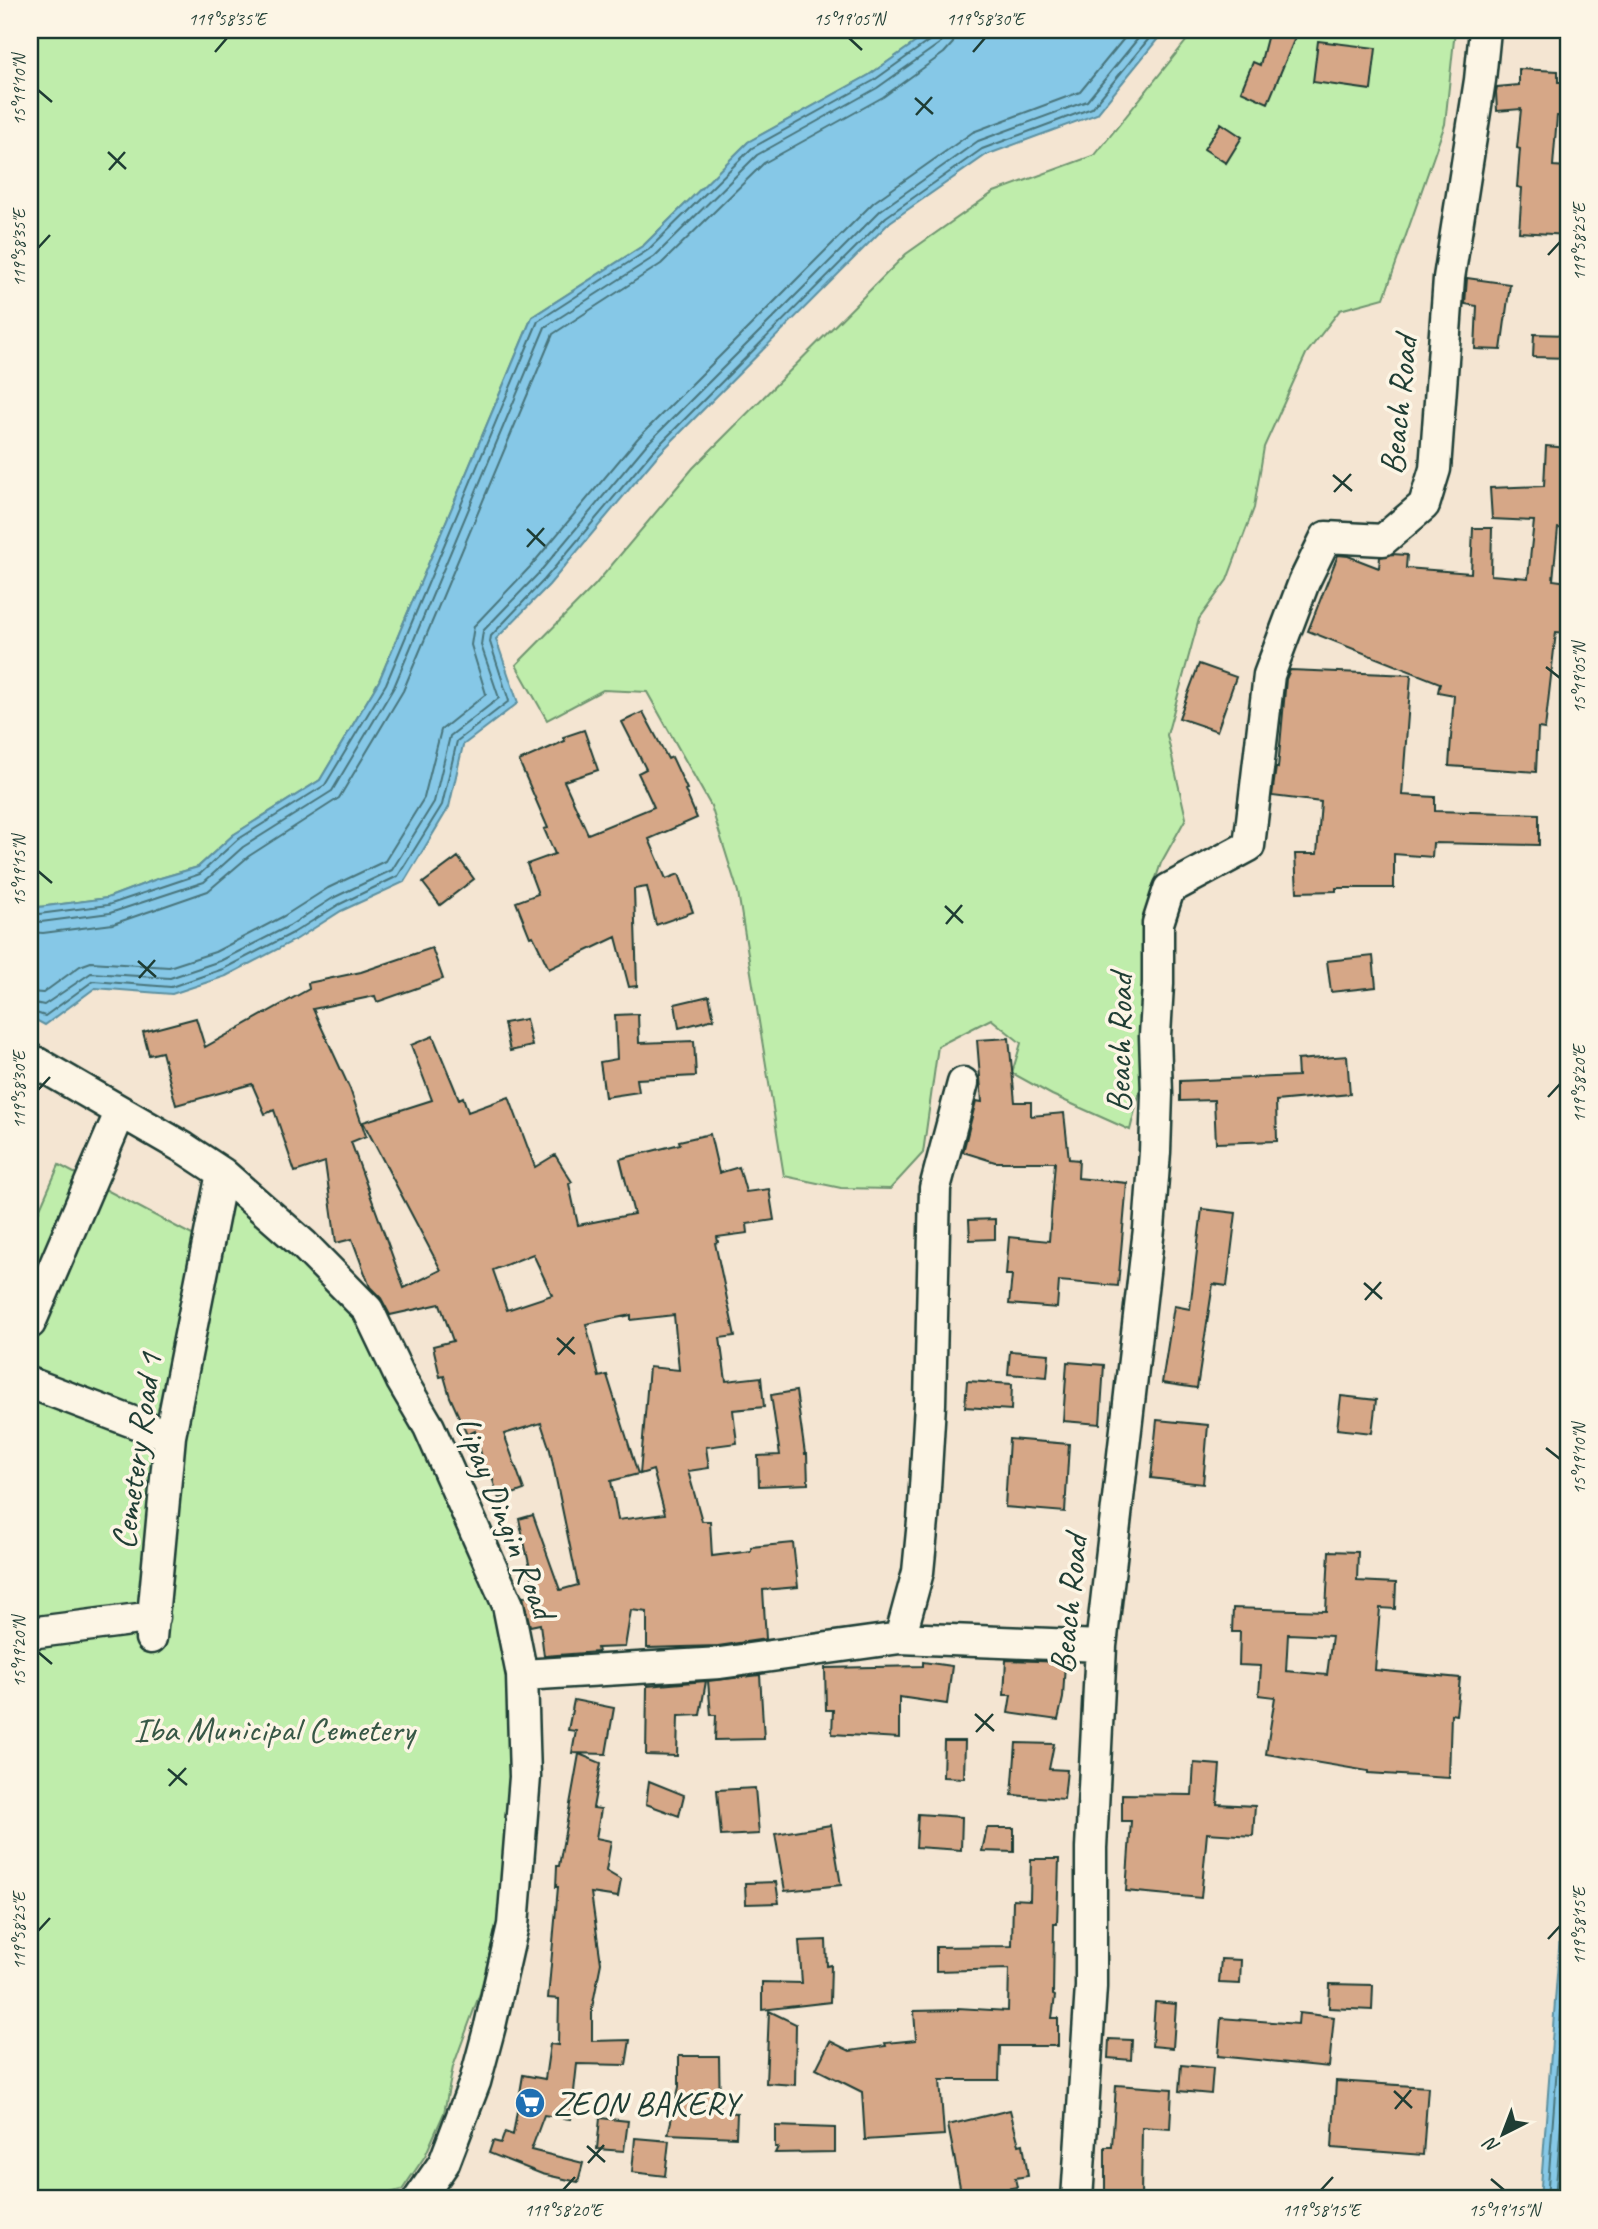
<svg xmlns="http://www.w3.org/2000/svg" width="1598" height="2229" viewBox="0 0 1598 2229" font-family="Caveat,sans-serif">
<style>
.green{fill:#bfedab;stroke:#6f9570;stroke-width:2}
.water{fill:#86c8e7;stroke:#5d909f;stroke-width:2}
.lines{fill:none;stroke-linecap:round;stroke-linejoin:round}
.shore{stroke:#48757c;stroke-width:2}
.building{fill:#d6a787;stroke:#1f3d34;stroke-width:2;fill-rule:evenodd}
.minor-casing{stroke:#1f3d34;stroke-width:35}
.minor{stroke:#fcf5e5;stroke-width:30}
.ticks{fill:none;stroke:#1f3d34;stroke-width:2.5}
.labels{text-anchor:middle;stroke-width:7;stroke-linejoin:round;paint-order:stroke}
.street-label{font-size:35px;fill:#1f3d34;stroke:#fcf5e5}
.park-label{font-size:35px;fill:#375746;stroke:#fcf5e5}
.poi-label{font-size:35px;fill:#1f3d34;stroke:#fcf5e5;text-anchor:start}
.neatline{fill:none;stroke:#1f3d34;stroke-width:2.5}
.ticks-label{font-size:18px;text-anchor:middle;fill:#1f3d34}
</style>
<rect width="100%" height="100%" fill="#f4e5d2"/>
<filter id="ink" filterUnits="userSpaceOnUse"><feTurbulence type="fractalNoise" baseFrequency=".0143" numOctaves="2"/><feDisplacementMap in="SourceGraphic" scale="14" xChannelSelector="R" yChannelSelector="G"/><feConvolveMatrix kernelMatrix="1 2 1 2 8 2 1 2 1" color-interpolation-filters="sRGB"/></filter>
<g filter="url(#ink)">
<path class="green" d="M30,30H933L869,75L748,142L644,245L532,317L379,681L320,780L233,835L198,867L157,879L107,898L39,907L30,903Z
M1195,30H1455L1445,124L1384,298L1340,310L1306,354L1264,447L1254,508L1227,580L1199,619L1167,735L1186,818L1161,863L1151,893L1150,1050L1130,1130L1052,1095L1012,1073L1021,1043L991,1019L938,1046L923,1153L890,1189L841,1188L784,1176L738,892L711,806L647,692L603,690L547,720L516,665L595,585L693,468L906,254L994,192L1095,155Z
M59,1165L211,1245L223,1187L366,1321L502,1610L520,1779L501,1908L480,1993L453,2067L444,2113L425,2156L402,2190L364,2199H30V1231Z"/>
<path class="water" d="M933,30H1165L1097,114L986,155L890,222L657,456L549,585L496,639L518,703L463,745L449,807L404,882L341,911L297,939L226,976L172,994L95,988L45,1025L30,1017V903L39,907L107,898L157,879L198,867L233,835L320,780L379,681L532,317L644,245L748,142L869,75Z
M1568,1830V2199H1540Z"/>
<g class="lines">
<path class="shore" d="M30,911L39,914L108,905L200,874L237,840L325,785L386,684L538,321L648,250L752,148L873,81L933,38L936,30
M30,920L41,922L110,913L204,882L243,847L332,791L394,687L545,327L654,257L757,155L877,88L939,44L944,37L945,30
M30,932L43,933L113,924L208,891L249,856L339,798L403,691L553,334L661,264L764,163L883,97L944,53L953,43L955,30
M30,992L43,993L80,966L91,962L169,967L215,952L284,916L328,888L385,861L424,798L441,730L486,694L471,645L474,626L530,567L638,438L874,202L973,132L1080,92L1131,30
M30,1002L44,1005L91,973L170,978L220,961L289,926L333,898L392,870L434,802L450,736L499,698L481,645L483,631L538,574L646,445L881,210L978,141L1087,101L1145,30
M30,1011L45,1016L93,981L171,987L223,969L293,933L338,905L398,876L442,805L457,741L509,701L490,642L491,636L544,580L652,452L886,217L982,149L1092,108L1156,30
M1547,2199L1568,1920
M1555,2199L1568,2034"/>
</g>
<path class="building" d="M1269,30H1294L1292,37L1295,38L1268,103L1241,91L1253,62L1260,65Z
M1318,41L1376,48L1371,90L1313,82Z
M1519,69L1558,71V82H1568V116H1557L1553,166L1568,167V235L1519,232L1522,188L1517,187L1520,149L1517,148L1521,109L1497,111L1496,92L1497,87L1519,85Z
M1221,123L1242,137L1226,163L1204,149Z
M1467,278L1510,284L1501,350L1475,349L1477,306L1465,304Z
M1534,334L1568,335V358L1533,357Z
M1546,446L1568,448V529L1558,528L1553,580L1568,582V633L1556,632L1545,729L1538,728L1536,772L1449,766L1454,695L1438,692L1440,683L1308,631L1338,555L1348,556L1379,568L1380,557L1392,554L1407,555L1406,568L1471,573L1473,528H1492L1491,575L1528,578L1534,521L1492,519L1490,488L1544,486Z
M1199,664L1236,677L1217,731L1179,718Z
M1290,670L1411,675L1402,795L1435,797V811L1539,814V845L1433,843L1432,857L1394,854V888H1336V891L1297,892L1295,854H1317L1321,802L1272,796L1276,767L1278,768L1286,679Z
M643,712L668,759L672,757L687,789L685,790L697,818L649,839L666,879L679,874L693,912L656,925L647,887L634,889L637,986L629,987L616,937L549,969L533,936L530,937L516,902L538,894L527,864L555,854L544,829L548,828L519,761L565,741L563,737L584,730L598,770L564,781L588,834L654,807L638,773L646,769L622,722Z
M458,857L474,879L440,905L423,883Z
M432,948L443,979L377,1002L375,996L313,1009L350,1089L366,1136L351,1142L404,1288L441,1270L363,1122L432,1100L411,1045L433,1036L459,1099L463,1097L468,1112L509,1097L535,1167L555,1155L572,1182L569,1184L578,1225L634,1214L620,1159L680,1144L679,1141L710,1134L719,1173L739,1167L746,1192L769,1189L774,1220L747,1224L748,1233L717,1237L718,1242L715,1243L735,1336L720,1338L726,1381L761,1377L764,1407L733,1410L737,1443L706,1447L709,1468L688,1471L702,1521H710L712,1556L751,1551V1547L793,1543L798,1587L763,1590L766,1639L718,1646L647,1648V1612L631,1610L625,1647L597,1648L598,1652L544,1656L540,1624L530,1626L523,1597L536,1595L519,1519L533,1515L560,1590L578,1585L550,1450L541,1423L504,1434L524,1490L499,1499L489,1468L485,1469L475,1431L467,1435L450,1397L444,1376L440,1377L433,1346L453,1341L440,1304L390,1315L381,1298L370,1287L352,1239L336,1243L325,1162L295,1172L274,1110L265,1114L252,1084L176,1105L162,1052L149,1055L143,1032L196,1018L205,1047L309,989L308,983L361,972ZM533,1254L552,1295L507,1310L493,1270ZM631,1315V1320L674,1315L679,1370L649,1367L640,1474L653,1470L665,1514L618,1520L611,1481L638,1474L607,1375L599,1377L586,1324Z
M1373,956L1376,987L1331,992L1327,961Z
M709,996L714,1019L679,1028L675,1004Z
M638,1014L639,1043L694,1041L696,1076L637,1079L639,1092L605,1097L600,1062L617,1059L615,1015Z
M526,1019L532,1046L510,1051L504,1023Z
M1009,1038L1015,1102H1031V1116L1064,1113L1069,1159L1079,1160L1078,1178L1127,1183L1118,1286L1059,1281L1057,1308L1009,1304L1012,1275H1006L1009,1237L1049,1241L1055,1162H995L963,1152L976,1101L982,1102L977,1040Z
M1347,1056L1350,1094L1276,1101L1277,1141L1216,1143L1214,1100L1180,1101V1081L1298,1076L1297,1060Z
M1202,1209L1236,1213L1227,1286L1213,1284L1197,1388L1162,1383L1174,1306L1190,1309Z
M995,1219V1239L970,1240L969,1220Z
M1010,1351L1049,1354L1047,1377L1008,1374Z
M1067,1362L1104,1365L1100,1424L1063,1421Z
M967,1381L1012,1384L1011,1410L965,1407Z
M796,1391L805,1454H807L808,1484L759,1486L758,1456L780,1455L771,1395Z
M1341,1396L1376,1400L1372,1433L1337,1429Z
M1157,1420L1208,1425L1203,1484L1151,1478Z
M1009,1439L1069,1444L1065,1512L1005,1507Z
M1329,1551L1358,1552L1357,1581L1396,1583L1395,1609L1380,1608L1375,1670L1460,1678L1456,1715L1451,1714L1449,1778L1368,1773V1771L1266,1754L1275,1697L1259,1695L1261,1666L1239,1665L1240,1632H1232L1233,1608L1326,1611ZM1288,1634L1332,1636L1327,1675L1286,1671Z
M1006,1660L1065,1662L1063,1698L1058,1720L1008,1713L1011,1695H1004Z
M923,1662L952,1666L947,1704L899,1697V1738L832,1734L833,1710H826L825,1668L923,1666Z
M760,1675L764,1739L715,1740L716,1715H711L708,1681Z
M706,1681L700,1715L678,1716L677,1756L646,1755L647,1686Z
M574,1700L614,1708L606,1754L572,1753L576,1731L568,1730Z
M944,1741H965L964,1778L943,1777Z
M1016,1743L1054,1744L1049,1769L1067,1770L1064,1799L1012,1795Z
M579,1754L601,1763L593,1808L601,1809L596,1838L611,1841L606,1871L621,1880L618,1897L591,1893L601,1963L592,2008V2041L630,2040L626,2065L577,2064L571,2119L544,2115L531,2150L583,2163L578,2182L542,2174L489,2153L493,2141L501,2143L505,2132L513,2135L523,2075L545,2079L550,2044L558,2045L559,1999L548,1998L558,1887H556L557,1866H559Z
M1194,1763L1220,1765L1217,1804L1255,1806L1253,1836L1207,1833L1201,1898L1126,1891L1131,1821H1122V1794L1192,1795Z
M649,1781L684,1795L679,1816L646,1804Z
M755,1788L759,1834L721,1836L717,1790Z
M918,1814L962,1817L961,1850L916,1847Z
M831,1825L841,1885L785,1891L775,1834Z
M987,1828H1014V1852L982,1851Z
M1031,1859H1059L1057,1924H1054L1053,1995L1055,1996L1052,2018H1058V2046H1000L999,2080H940L944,2135L865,2140L862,2092L816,2069L830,2041L850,2051L886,2046L885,2043L916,2040L914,2011L958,2010V2008L1008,2011L1009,1969L936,1971V1947L1012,1946L1013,1899L1030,1900Z
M776,1882L779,1903L746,1904L745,1883Z
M826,1940L827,1966L831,1965L830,2002L762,2010V1982L802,1983L799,1941Z
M1221,1959L1241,1960L1240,1984L1219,1983Z
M1330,1984L1373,1985L1372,2010L1329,2008Z
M1155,2002L1176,2004L1173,2048L1152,2046Z
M769,2011L796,2024L795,2085L766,2083Z
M1299,2013L1334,2017L1329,2067L1218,2056L1221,2018L1298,2024Z
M1109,2039L1132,2040L1131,2060L1108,2058Z
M679,2056H719L720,2112L737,2113L736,2137L668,2134L679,2087Z
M1181,2065L1213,2068L1211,2094L1179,2091Z
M1336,2081L1428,2087L1423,2155L1332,2148Z
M1116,2085L1172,2089L1170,2129L1142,2127L1141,2199H1105V2147H1112Z
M1010,2110L1019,2145L1023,2144L1028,2176L1015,2178L1017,2187L962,2197L948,2125Z
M600,2118L628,2121L624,2151L597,2149Z
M775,2126L835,2128V2152L775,2153L778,2147H775Z
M635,2138L669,2141L665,2176L632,2172Z"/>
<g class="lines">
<g class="minor-casing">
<path id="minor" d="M30,1059L184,1148L222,1173L304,1245L368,1310L402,1381L429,1427L508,1605L522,1675L525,1777L513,1925L490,2026L475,2082L444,2163L419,2199
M30,1323L120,1113
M30,1383L170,1436
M30,1633L154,1617
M151,1638L170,1436L222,1173
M900,1638L918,1572L923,1521L930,1404L935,1188L963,1083
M522,1675L720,1663L900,1638L1101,1646
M1077,2199L1091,1987V1848L1101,1646L1149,1229L1155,1152L1157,1094L1155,1036L1158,984V923L1169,889L1249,846L1269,675L1304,582L1326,537L1383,540L1424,505L1435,469L1449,278L1480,80L1485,30"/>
</g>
<use href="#minor" class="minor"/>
</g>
</g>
<path class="ticks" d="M849,38L862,50M215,52L227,38M973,52L985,38M38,90L52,102M915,98L933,114M916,115L932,97M108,152L126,169M109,170L125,152M38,248L50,235M1548,255L1560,242M1333,475L1352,491M1334,492L1351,474M527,529L545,546M527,547L544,528M1546,667L1560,678M38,871L52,883M945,906L963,923M946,924L962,905M138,961L156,977M139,978L155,960M38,1090L50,1077M1548,1097L1560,1084M1364,1283L1382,1299M1365,1300L1381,1282M557,1338L575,1354M558,1355L574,1337M1546,1448L1560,1459M38,1652L52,1664M975,1714L994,1731M976,1732L993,1714M168,1769L187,1785M169,1786L186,1768M38,1931L50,1918M1548,1939L1560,1926M1394,2091L1412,2108M1395,2109L1411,2090M587,2146L605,2162M588,2163L604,2145M1491,2179L1504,2190M563,2190L575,2177M1321,2190L1333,2177"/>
<defs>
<g id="supermarket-disc" transform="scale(1.575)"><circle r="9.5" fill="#1f6fb2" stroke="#fcf5e5"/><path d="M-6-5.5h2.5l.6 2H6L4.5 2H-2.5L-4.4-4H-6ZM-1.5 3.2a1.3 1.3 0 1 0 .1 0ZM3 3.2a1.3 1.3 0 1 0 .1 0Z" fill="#fff"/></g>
</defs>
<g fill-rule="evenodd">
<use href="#supermarket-disc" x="530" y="2103"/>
</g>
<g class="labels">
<g class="street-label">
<text transform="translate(1398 405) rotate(-84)" y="12">Beach Road</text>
<text transform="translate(1119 1043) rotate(-89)" y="12">Beach Road</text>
<text transform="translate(136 1451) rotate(-82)" y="12">Cemetery Road 1</text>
<text transform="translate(506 1517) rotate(68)" y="12">Lipay Dingin Road</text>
<text transform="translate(1068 1604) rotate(-84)" y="12">Beach Road</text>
</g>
<g class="park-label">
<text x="274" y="1741">Iba Municipal Cemetery</text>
</g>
<g class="poi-label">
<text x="553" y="2115">ZEON BAKERY</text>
</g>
</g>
<rect width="1598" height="2229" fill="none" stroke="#fcf5e5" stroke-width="77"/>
<g transform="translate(1503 2134) rotate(222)" stroke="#fcf5e5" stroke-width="5" paint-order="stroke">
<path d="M0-5L12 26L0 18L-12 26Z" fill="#1f3d34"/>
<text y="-10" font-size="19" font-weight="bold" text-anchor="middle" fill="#1f3d34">N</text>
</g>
<rect x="38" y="38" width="1522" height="2152" class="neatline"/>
<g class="ticks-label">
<text x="227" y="25">119°58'35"E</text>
<text x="849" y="25">15°19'05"N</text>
<text x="985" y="25">119°58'30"E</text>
<text transform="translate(19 90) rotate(-90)" y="6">15°19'10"N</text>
<text transform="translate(1579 242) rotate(-90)" y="6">119°58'25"E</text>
<text transform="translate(19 248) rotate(-90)" y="6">119°58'35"E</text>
<text transform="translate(1579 678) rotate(-90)" y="6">15°19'05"N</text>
<text transform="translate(19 871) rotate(-90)" y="6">15°19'15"N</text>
<text transform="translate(1579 1084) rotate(-90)" y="6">119°58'20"E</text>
<text transform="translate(19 1090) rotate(-90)" y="6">119°58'30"E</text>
<text transform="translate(1579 1459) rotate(-90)" y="6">15°19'10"N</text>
<text transform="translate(19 1652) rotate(-90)" y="6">15°19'20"N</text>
<text transform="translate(1579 1926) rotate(-90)" y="6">119°58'15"E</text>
<text transform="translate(19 1931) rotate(-90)" y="6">119°58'25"E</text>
<text x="563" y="2216">119°58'20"E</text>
<text x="1321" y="2216">119°58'15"E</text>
<text x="1504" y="2216">15°19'15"N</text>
</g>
</svg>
